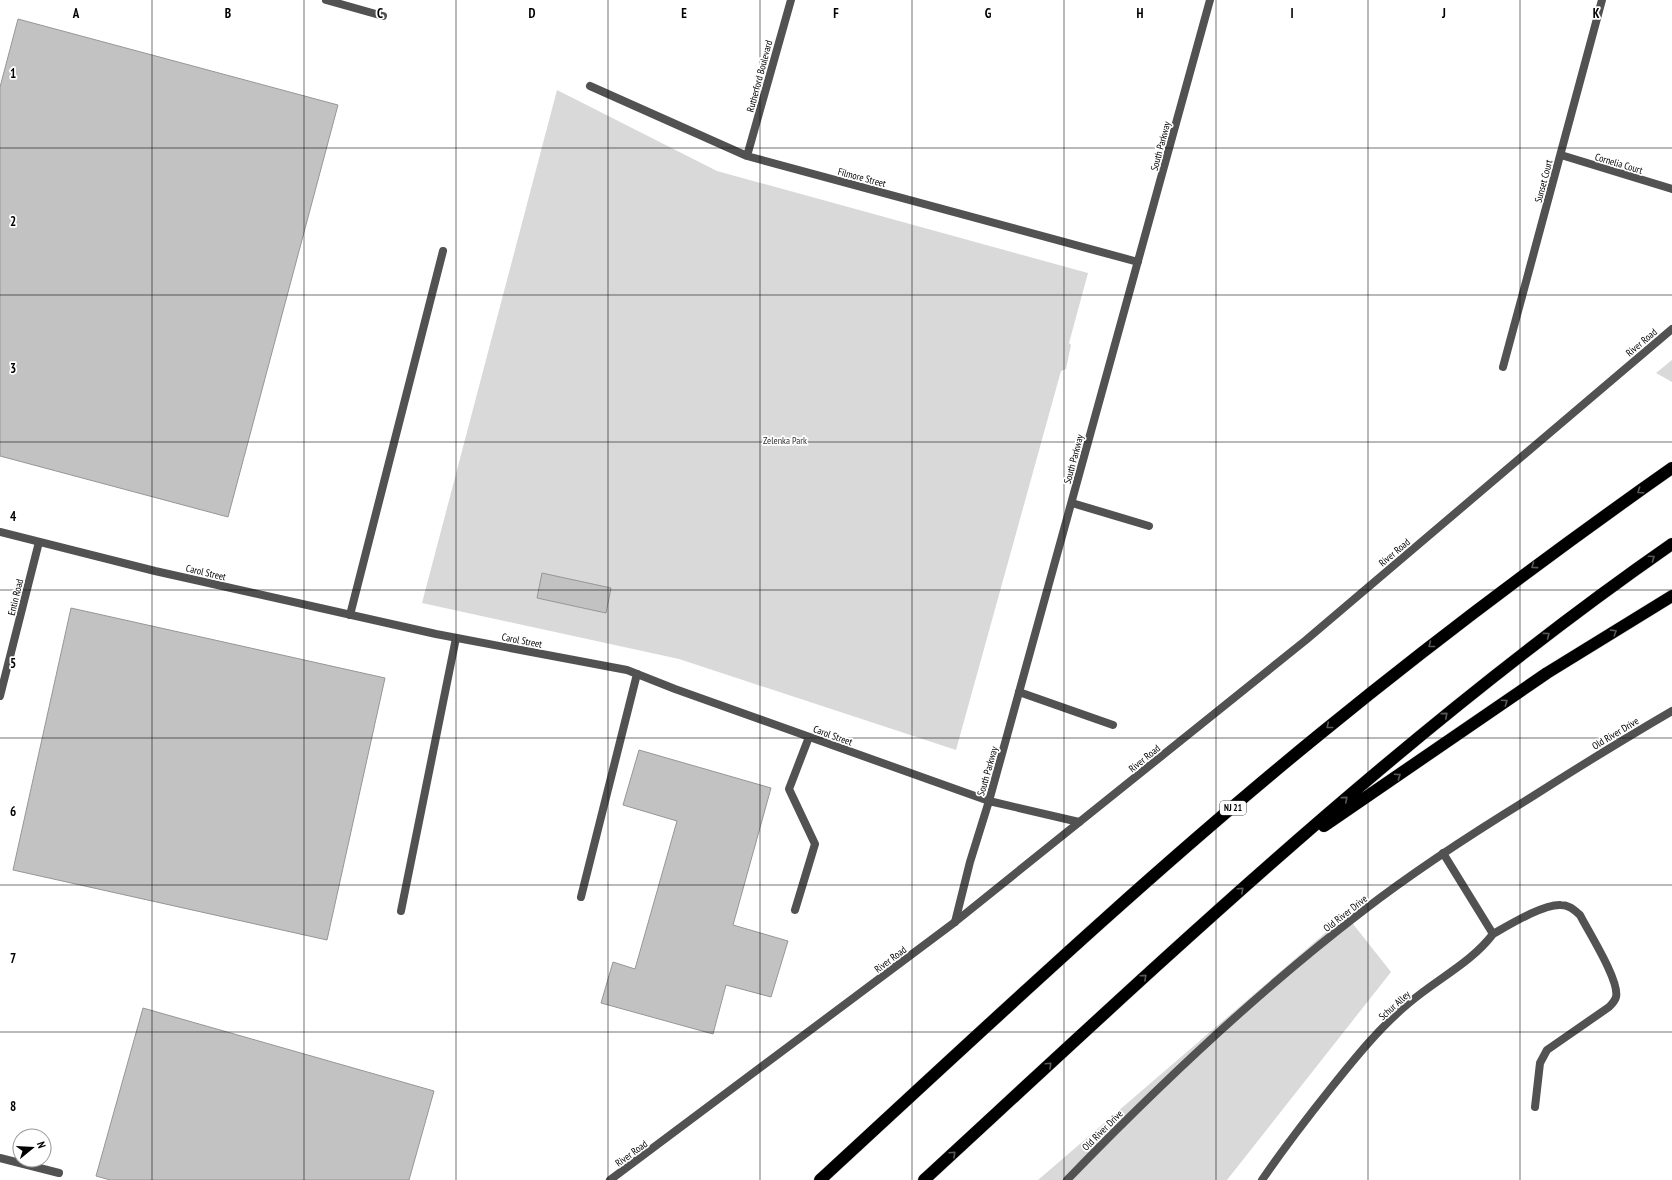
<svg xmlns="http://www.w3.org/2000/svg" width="1672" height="1180" viewBox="0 0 1672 1180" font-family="'PT Sans Narrow',sans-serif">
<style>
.green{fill:#d9d9d9}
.building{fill:#c2c2c2;stroke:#969696}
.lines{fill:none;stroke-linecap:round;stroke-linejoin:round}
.motorway-casing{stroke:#dbdbdb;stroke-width:13}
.service{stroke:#525252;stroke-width:8}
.minor{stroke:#525252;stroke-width:8}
.tertiary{stroke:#525252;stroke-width:8}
.motorway{stroke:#000;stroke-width:12}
.oneway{stroke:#595959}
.grid{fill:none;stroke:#000;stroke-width:1;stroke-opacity:0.55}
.labels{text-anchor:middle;stroke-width:3.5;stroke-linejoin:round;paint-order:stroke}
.shield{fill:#fff;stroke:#4c4c4c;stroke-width:1}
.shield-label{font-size:9px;font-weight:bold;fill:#000}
.street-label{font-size:10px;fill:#000;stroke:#fff}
.park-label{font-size:10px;fill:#303030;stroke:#fff}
.grid-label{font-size:13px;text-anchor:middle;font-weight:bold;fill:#000;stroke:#fff;stroke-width:3.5;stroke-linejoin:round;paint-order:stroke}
</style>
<rect width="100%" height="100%" fill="#fff"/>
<path class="green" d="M557,90L717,171L1088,273L1069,343L1071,345L1066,369L1061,371L956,750L679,659L422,603Z
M1672,360V382L1656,373Z
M1346,915L1391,972L1227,1180H1038Z"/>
<path class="building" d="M18,19L338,105L228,517L0,456V87Z
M542,573L611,588L606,613L537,598Z
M71,608L385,678L327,940L13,870Z
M639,750L771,788L733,925L788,941L771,997L726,985L713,1034L601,1003L613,962L635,969L677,821L623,805Z
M143,1008L434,1091L409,1180H110L96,1176Z"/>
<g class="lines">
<g class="motorway-casing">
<path id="motorway" d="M1324,826L1547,673L1672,596
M820,1180C984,1029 1147,875 1320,734C1434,641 1551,553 1672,468
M924,1180C1165,958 1403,731 1672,544"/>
</g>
<path class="service" d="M326,0L383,16
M1072,503L1149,526
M350,615L443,251
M1019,692L1113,725
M581,897L637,674
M795,910L815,844L789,789L809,737
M401,911L456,638
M1493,934C1509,925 1543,904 1561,905C1569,905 1574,910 1580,915C1588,931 1620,981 1616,997C1615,1001 1612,1004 1609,1007L1547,1050L1540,1063L1535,1107
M0,1158L59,1173
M1262,1180C1284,1148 1307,1118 1331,1088C1355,1058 1380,1027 1409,1003C1437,979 1471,963 1493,934L1443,853"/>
<path class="minor" d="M590,86L747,156L1138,262
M1561,155L1672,189
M747,156L791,0
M1503,367L1602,0
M0,532L155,571L436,634L627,670L675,689L989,801L1079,822
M0,696L39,542
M955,922L970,862L989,801L1210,0
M1067,1180C1160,1084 1258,991 1364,910C1417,869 1473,833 1530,798C1577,768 1624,739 1672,711"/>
<path class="tertiary" d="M610,1180L955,922L1306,640L1672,329"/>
<use href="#motorway" class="motorway"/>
</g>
<defs><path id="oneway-chevron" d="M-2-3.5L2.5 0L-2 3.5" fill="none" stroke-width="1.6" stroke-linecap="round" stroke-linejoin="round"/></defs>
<g class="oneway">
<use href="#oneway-chevron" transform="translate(1640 491) rotate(145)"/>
<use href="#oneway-chevron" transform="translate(1652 558) rotate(-35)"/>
<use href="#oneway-chevron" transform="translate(1534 566) rotate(144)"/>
<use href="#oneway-chevron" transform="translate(1614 632) rotate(-32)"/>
<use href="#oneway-chevron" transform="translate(1547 635) rotate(-37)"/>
<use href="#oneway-chevron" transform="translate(1431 645) rotate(142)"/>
<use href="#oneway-chevron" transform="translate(1505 702) rotate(-34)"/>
<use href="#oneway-chevron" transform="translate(1445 715) rotate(-40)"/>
<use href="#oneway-chevron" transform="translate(1329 726) rotate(141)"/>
<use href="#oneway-chevron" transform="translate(1398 776) rotate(-34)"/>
<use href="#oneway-chevron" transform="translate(1345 799) rotate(-41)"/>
<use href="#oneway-chevron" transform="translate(1241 890) rotate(-42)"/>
<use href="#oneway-chevron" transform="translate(1144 977) rotate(-42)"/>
<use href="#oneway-chevron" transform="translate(1049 1065) rotate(-43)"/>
<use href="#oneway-chevron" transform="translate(953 1154) rotate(-43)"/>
</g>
<path class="grid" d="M152,0V1180M304,0V1180M456,0V1180M608,0V1180M760,0V1180M912,0V1180M1064,0V1180M1216,0V1180M1368,0V1180M1520,0V1180M0,148H1672M0,295H1672M0,442H1672M0,590H1672M0,738H1672M0,885H1672M0,1032H1672"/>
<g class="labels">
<rect class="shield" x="1220" y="801" width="26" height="14" rx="3"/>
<g class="shield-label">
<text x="1233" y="811">NJ 21</text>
</g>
<g class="street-label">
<text transform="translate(759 76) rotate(-75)" y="4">Rutherford Boulevard</text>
<text transform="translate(1160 146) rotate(-75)" y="4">South Parkway</text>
<text transform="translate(1619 163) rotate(17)" y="4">Cornelia Court</text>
<text transform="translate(862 177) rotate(15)" y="4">Filmore Street</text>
<text transform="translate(1543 181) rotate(-75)" y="4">Sunset Court</text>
<text transform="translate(1641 342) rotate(-40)" y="4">River Road</text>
<text transform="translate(1073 459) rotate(-75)" y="4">South Parkway</text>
<text transform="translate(1394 552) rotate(-40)" y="4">River Road</text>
<text transform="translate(206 572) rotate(13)" y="4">Carol Street</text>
<text transform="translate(15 597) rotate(-76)" y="4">Entin Road</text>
<text transform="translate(522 640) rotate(11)" y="4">Carol Street</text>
<text transform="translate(1615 733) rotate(-31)" y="4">Old River Drive</text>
<text transform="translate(833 735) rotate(20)" y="4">Carol Street</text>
<text transform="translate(1144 758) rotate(-39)" y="4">River Road</text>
<text transform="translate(987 771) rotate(-74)" y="4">South Parkway</text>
<text transform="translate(1345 913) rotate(-38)" y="4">Old River Drive</text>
<text transform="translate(890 959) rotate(-37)" y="4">River Road</text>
<text transform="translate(1394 1005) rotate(-42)" y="4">Schur Alley</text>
<text transform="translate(1102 1130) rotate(-45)" y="4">Old River Drive</text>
<text transform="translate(631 1153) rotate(-36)" y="4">River Road</text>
</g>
<g class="park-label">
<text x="785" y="444">Zelenka Park</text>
</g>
</g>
<g class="grid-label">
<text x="76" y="18">A</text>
<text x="228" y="18">B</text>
<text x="380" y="18">C</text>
<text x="532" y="18">D</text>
<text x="684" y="18">E</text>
<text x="836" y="18">F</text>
<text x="988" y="18">G</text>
<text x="1140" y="18">H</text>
<text x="1292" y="18">I</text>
<text x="1444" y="18">J</text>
<text x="1596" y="18">K</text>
<text x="13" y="78">1</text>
<text x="13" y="226">2</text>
<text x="13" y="373">3</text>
<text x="13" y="521">4</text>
<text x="13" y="668">5</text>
<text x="13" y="816">6</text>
<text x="13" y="963">7</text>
<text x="13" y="1111">8</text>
</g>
<g transform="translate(32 1148) rotate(72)"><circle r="19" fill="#ffffff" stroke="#999999"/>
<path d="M0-3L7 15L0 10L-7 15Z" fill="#000000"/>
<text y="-6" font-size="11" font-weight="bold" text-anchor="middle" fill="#000000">N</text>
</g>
</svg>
